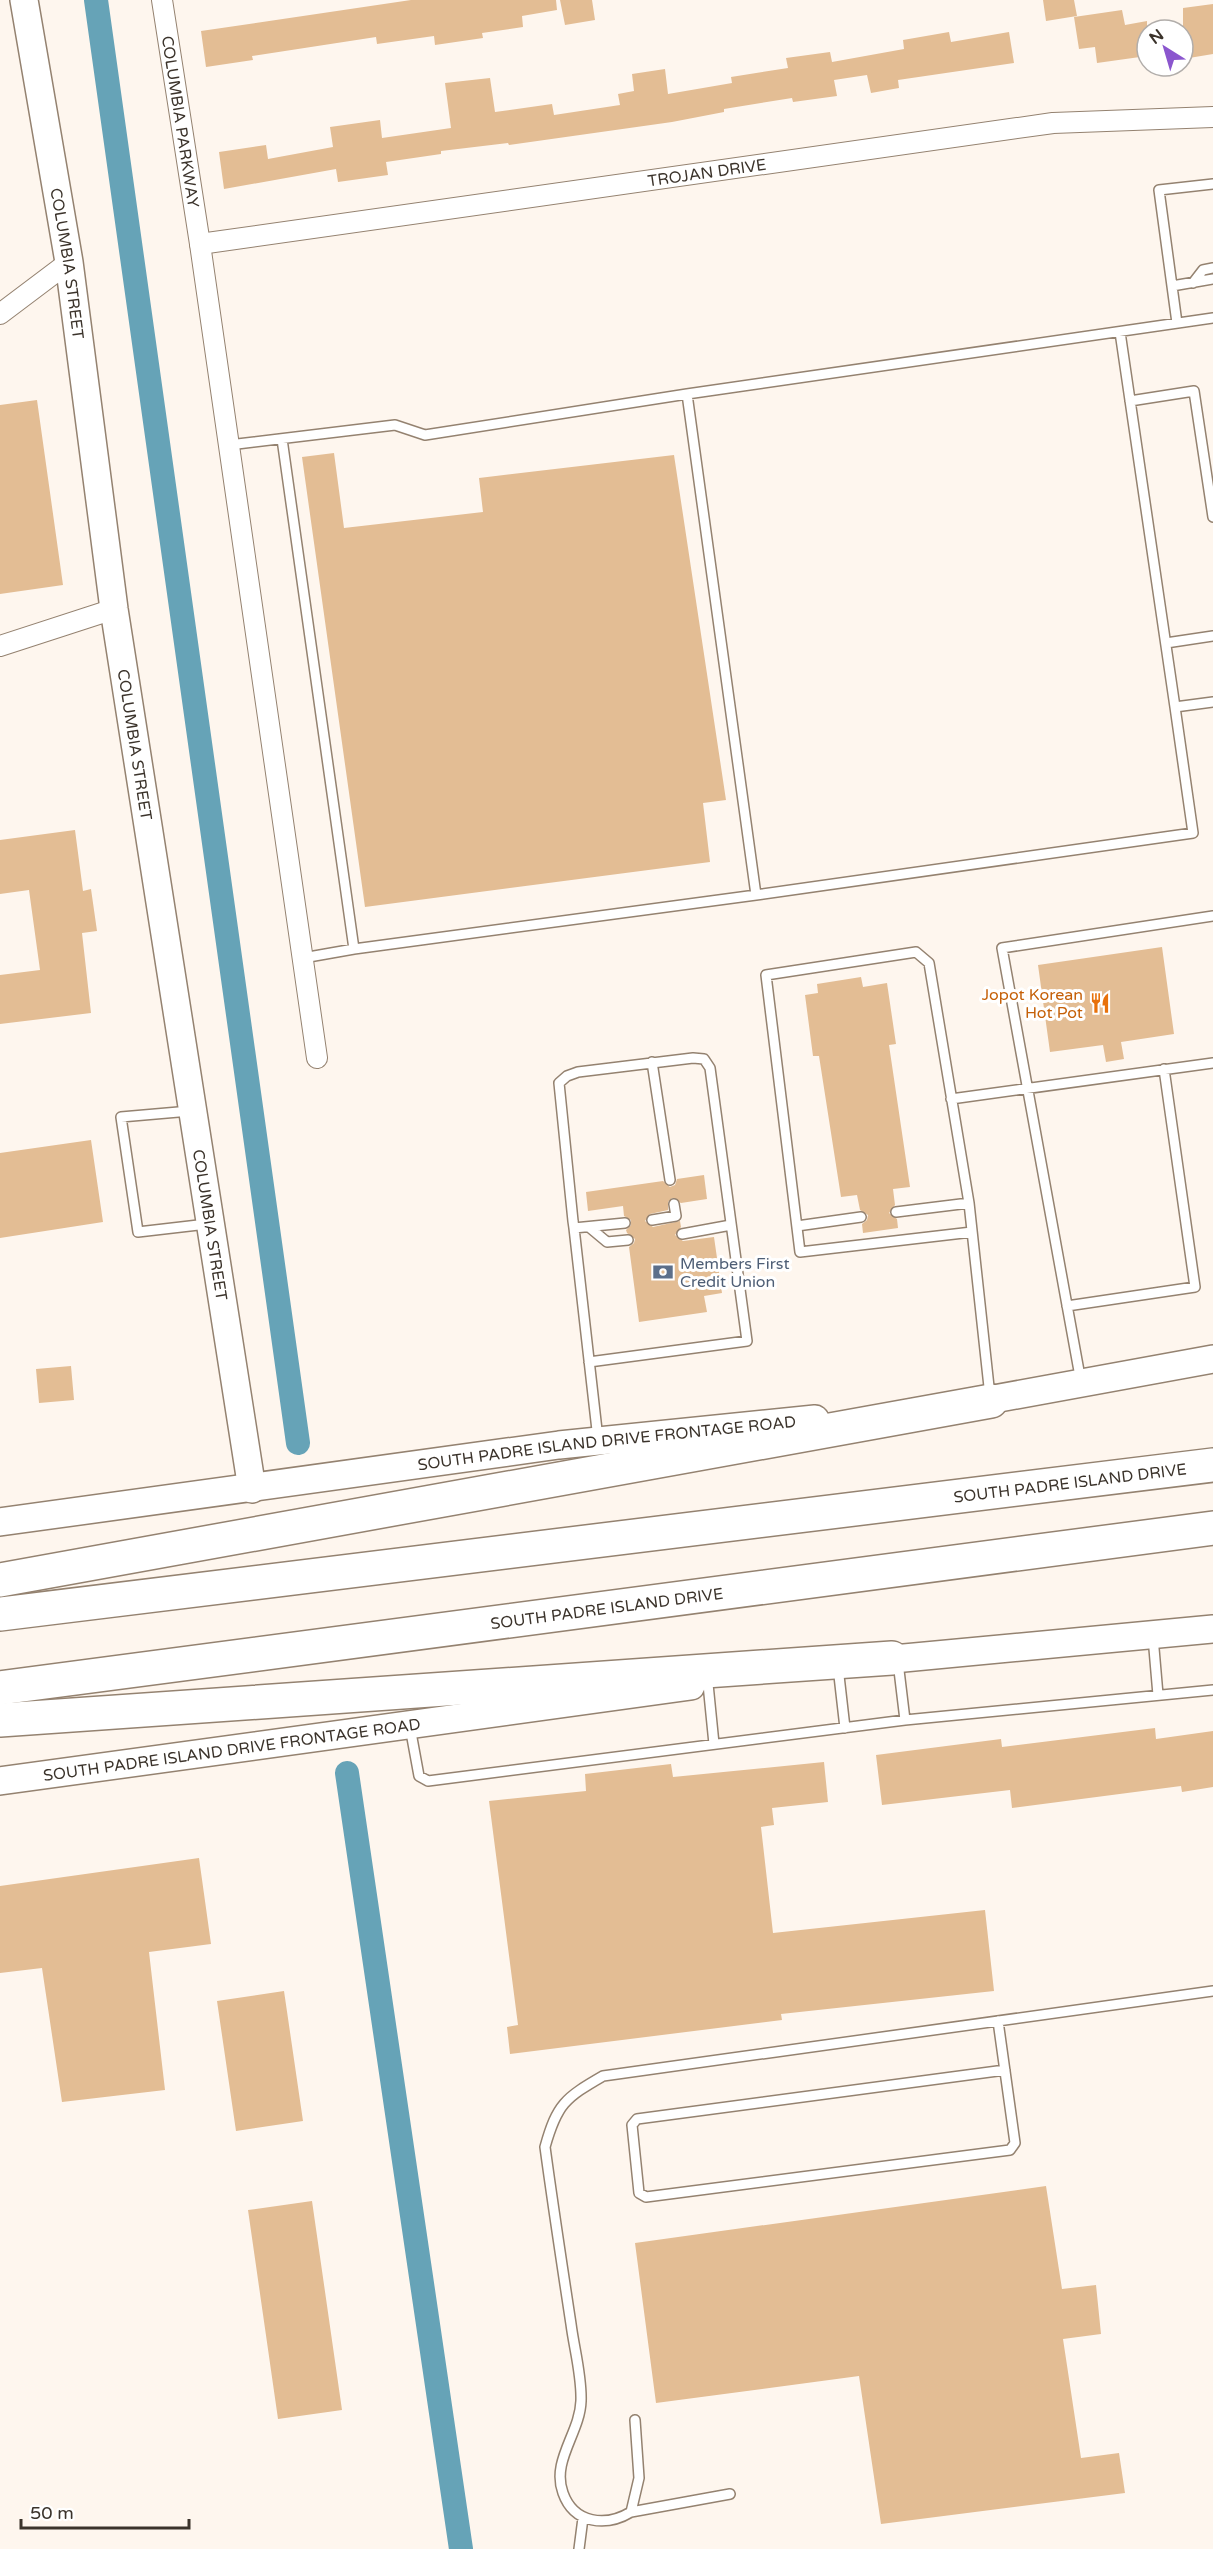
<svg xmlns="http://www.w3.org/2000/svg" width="1213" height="2549" viewBox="0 0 1213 2549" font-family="'Varela Round',sans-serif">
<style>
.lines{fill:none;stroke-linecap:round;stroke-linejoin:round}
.canal{stroke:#66a3b7;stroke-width:24}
.building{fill:#e3bd94}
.lane-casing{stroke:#948270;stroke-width:12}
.street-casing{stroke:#948270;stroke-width:22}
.secondary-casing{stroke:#948270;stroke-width:30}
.highway-casing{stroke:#948270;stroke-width:36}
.lane{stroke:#fff;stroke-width:9}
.street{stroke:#fff;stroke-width:20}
.secondary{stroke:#fff;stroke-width:27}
.highway{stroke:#fff;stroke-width:33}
.labels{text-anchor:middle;stroke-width:6;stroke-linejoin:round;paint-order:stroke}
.street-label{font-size:16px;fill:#3b332b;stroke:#fff}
.food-label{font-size:16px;fill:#c56008;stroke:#fff;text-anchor:end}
.service-label{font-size:16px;fill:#4e5e75;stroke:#fff;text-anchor:start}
</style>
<rect width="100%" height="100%" fill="#fef6ee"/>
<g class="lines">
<path class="canal" d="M96,0L298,1443
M347,1773L461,2549"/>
</g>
<path class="building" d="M411,0H556L557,10L522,16L523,27L482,33L483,38L435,45L434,36L377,44L376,37L252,56L253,60L206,67L201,31Z
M560,0H592L595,20L565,25Z
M1043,0H1074L1077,16L1046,21Z
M1213,4V54L1183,59V8Z
M1122,10L1125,25L1147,21V56L1097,63L1095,47L1079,49L1074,17Z
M949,32L951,42L1009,32L1014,63L898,80L899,88L871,93L867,75L834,80L837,96L793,102L792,98L724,109V112L672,122L509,145L508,143L441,151V154L386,162L388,175L338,182L336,169L224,189L219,152L266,145L268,159L333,147L330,127L380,120L382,138L451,128L445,83L490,78L495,112L552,104L554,115L620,105L618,94L634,91L632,74L665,69L668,94L732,83L731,77L788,68L786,58L830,52L832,62L904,49L903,40Z
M37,400L63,585L0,594V405Z
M334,453L344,528L483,512L479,478L674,455L726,800L703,803L710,862L365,907L302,457Z
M75,830L83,891L91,889L97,931L82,933L91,1013L0,1024V975L40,970L29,890L0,894V840Z
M1162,947L1174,1034L1121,1042L1124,1059L1106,1062L1103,1045L1050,1052L1038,965Z
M861,977L863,987L887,983L896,1044L889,1045L910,1187L893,1189L895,1205L889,1213L897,1219L898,1228L863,1233L862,1224L867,1220L868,1215L860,1210L857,1195L841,1197L819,1056H813L805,995L818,993L817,984Z
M91,1140L103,1222L0,1238V1153Z
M704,1175L707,1199L681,1203L672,1198L668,1202V1210L650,1214L645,1221L653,1227L680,1221L681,1227L675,1235L683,1241L714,1237L722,1293L704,1296L707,1312L639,1322L629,1247L634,1243L635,1239L627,1233L626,1230L631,1225V1220L624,1216L623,1206L588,1211L586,1192L663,1181L670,1187L675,1185L677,1179Z
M71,1366L74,1400L39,1403L36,1369Z
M1155,1728L1156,1739L1213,1731V1787L1182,1792L1181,1786L1012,1808L1010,1790L882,1805L876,1755L1001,1739L1002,1747Z
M824,1762L828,1802L772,1808L774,1825L761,1827L773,1933L985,1910L994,1991L781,2014L782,2020L510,2054L507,2027L518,2025L489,1801L586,1791L585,1774L671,1764L673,1777Z
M199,1858L211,1944L149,1952L165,2090L62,2102L42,1968L0,1973V1886Z
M284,1991L303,2121L236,2131L217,2001Z
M1046,2186L1062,2289L1096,2285L1101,2334L1063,2339L1081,2458L1119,2453L1125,2493L881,2524L859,2376L656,2403L635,2243Z
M312,2201L342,2410L278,2419L248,2210Z"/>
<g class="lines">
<g class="lane-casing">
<path id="lane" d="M1193,283L1203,270L1213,268
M1172,286L1213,279
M1213,318L687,394L756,895L1193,833L1175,707L1213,702
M1177,323L1159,190L1213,184
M1120,332L1175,707
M1130,401L1194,391L1213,517
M282,439L354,949L756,895
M229,445L395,425L425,435L687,394
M1166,643L1213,636
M303,958L354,949
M652,1062L670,1180
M951,1099L1213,1063
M190,1111L121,1117L138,1232L207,1224
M896,1212L969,1203
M652,1220L676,1216L674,1204
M797,1226L861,1217
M589,1227L607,1242L628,1240
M574,1228L625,1223
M972,1232L800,1252L766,975L916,952L929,963L969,1203L990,1396
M682,1234L731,1225
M1067,1306L1195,1287L1164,1069
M589,1362L747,1341L710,1068L704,1059L693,1058L578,1072L567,1076L559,1083L573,1221L574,1228L598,1439
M1081,1382L1002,948L1213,916
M1153,1637L1158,1695
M898,1662L905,1720
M838,1667L845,1728
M708,1684L714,1744
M410,1727L419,1776L428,1781L905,1720L1213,1690
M998,2021L1015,2143L1010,2150L646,2197L639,2193L632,2125L637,2119L1005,2070
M635,2420L639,2478L631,2512C606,2527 574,2524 563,2493C551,2461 580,2433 581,2401C582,2376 574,2348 571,2324C562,2265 553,2206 545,2147C557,2104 565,2098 603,2076L1213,1991
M631,2512L730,2494
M579,2549L583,2518"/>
</g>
<g class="street-casing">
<g id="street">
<path id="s1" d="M162,0L200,244L317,1058"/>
<path id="s2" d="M200,244L1053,123L1213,117"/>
<path d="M0,314L69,262"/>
<path d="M0,646L114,609"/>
</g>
</g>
<g class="secondary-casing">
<g id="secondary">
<path id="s3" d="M24,0L69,262L114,609L252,1489"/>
<path d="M972,1403L1213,1359"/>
<path id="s4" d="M0,1522L559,1445L815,1419"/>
<path d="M872,1661L1213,1629"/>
<path id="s5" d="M0,1781L691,1686"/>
</g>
</g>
<g class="highway-casing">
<g id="highway">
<path d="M0,1580L991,1401"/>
<path id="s6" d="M0,1614L1213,1465"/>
<path id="s7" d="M0,1688L1213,1528"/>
<path d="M0,1720L892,1658"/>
</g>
</g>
<use href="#lane" class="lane"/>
<use href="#street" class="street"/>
<use href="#secondary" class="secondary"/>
<use href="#highway" class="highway"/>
</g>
<defs>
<g id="restaurant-bare" transform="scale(1.62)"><path d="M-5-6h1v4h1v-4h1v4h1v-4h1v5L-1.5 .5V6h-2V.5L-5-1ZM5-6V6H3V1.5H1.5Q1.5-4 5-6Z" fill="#e8710a" stroke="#fff" stroke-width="2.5" paint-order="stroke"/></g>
<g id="bank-bare" transform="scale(1.62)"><path d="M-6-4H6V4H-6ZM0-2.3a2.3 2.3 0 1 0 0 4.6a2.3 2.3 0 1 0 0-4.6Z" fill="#5c6f8a" stroke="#fff" stroke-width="2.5" paint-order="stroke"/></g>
</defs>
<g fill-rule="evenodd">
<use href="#restaurant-bare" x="1100" y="1003"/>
<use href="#bank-bare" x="663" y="1272"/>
</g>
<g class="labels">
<g class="street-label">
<text dy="6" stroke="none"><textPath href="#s1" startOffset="123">COLUMBIA PARKWAY</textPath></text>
<text dy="6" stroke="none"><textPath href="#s2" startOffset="512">TROJAN DRIVE</textPath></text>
<text dy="6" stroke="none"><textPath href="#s3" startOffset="267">COLUMBIA STREET</textPath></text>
<text dy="6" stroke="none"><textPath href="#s3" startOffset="753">COLUMBIA STREET</textPath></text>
<text dy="6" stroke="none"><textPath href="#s3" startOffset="1239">COLUMBIA STREET</textPath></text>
<text dy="6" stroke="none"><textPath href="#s4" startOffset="612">SOUTH PADRE ISLAND DRIVE FRONTAGE ROAD</textPath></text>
<text dy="6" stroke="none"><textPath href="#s6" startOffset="1078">SOUTH PADRE ISLAND DRIVE</textPath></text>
<text dy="6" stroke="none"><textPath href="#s7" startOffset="612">SOUTH PADRE ISLAND DRIVE</textPath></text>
<text dy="6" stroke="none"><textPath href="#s5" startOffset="234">SOUTH PADRE ISLAND DRIVE FRONTAGE ROAD</textPath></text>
</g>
<g class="food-label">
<text x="1083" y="1000">Jopot Korean<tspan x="1083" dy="18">Hot Pot</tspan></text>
</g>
<g class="service-label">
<text x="680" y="1269">Members First<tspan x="680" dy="18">Credit Union</tspan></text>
</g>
</g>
<g transform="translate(1165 48) rotate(323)"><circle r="28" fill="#ffffff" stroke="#b1adaa" stroke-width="1.5"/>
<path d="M0-4.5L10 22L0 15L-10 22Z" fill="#8b56ce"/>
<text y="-9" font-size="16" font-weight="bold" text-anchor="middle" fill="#3b332b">N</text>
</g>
<path d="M21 2519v9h168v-9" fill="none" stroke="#3b332b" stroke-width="3"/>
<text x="30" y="2519" font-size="18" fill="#3b332b" stroke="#ffffff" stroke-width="4.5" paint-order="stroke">50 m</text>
</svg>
